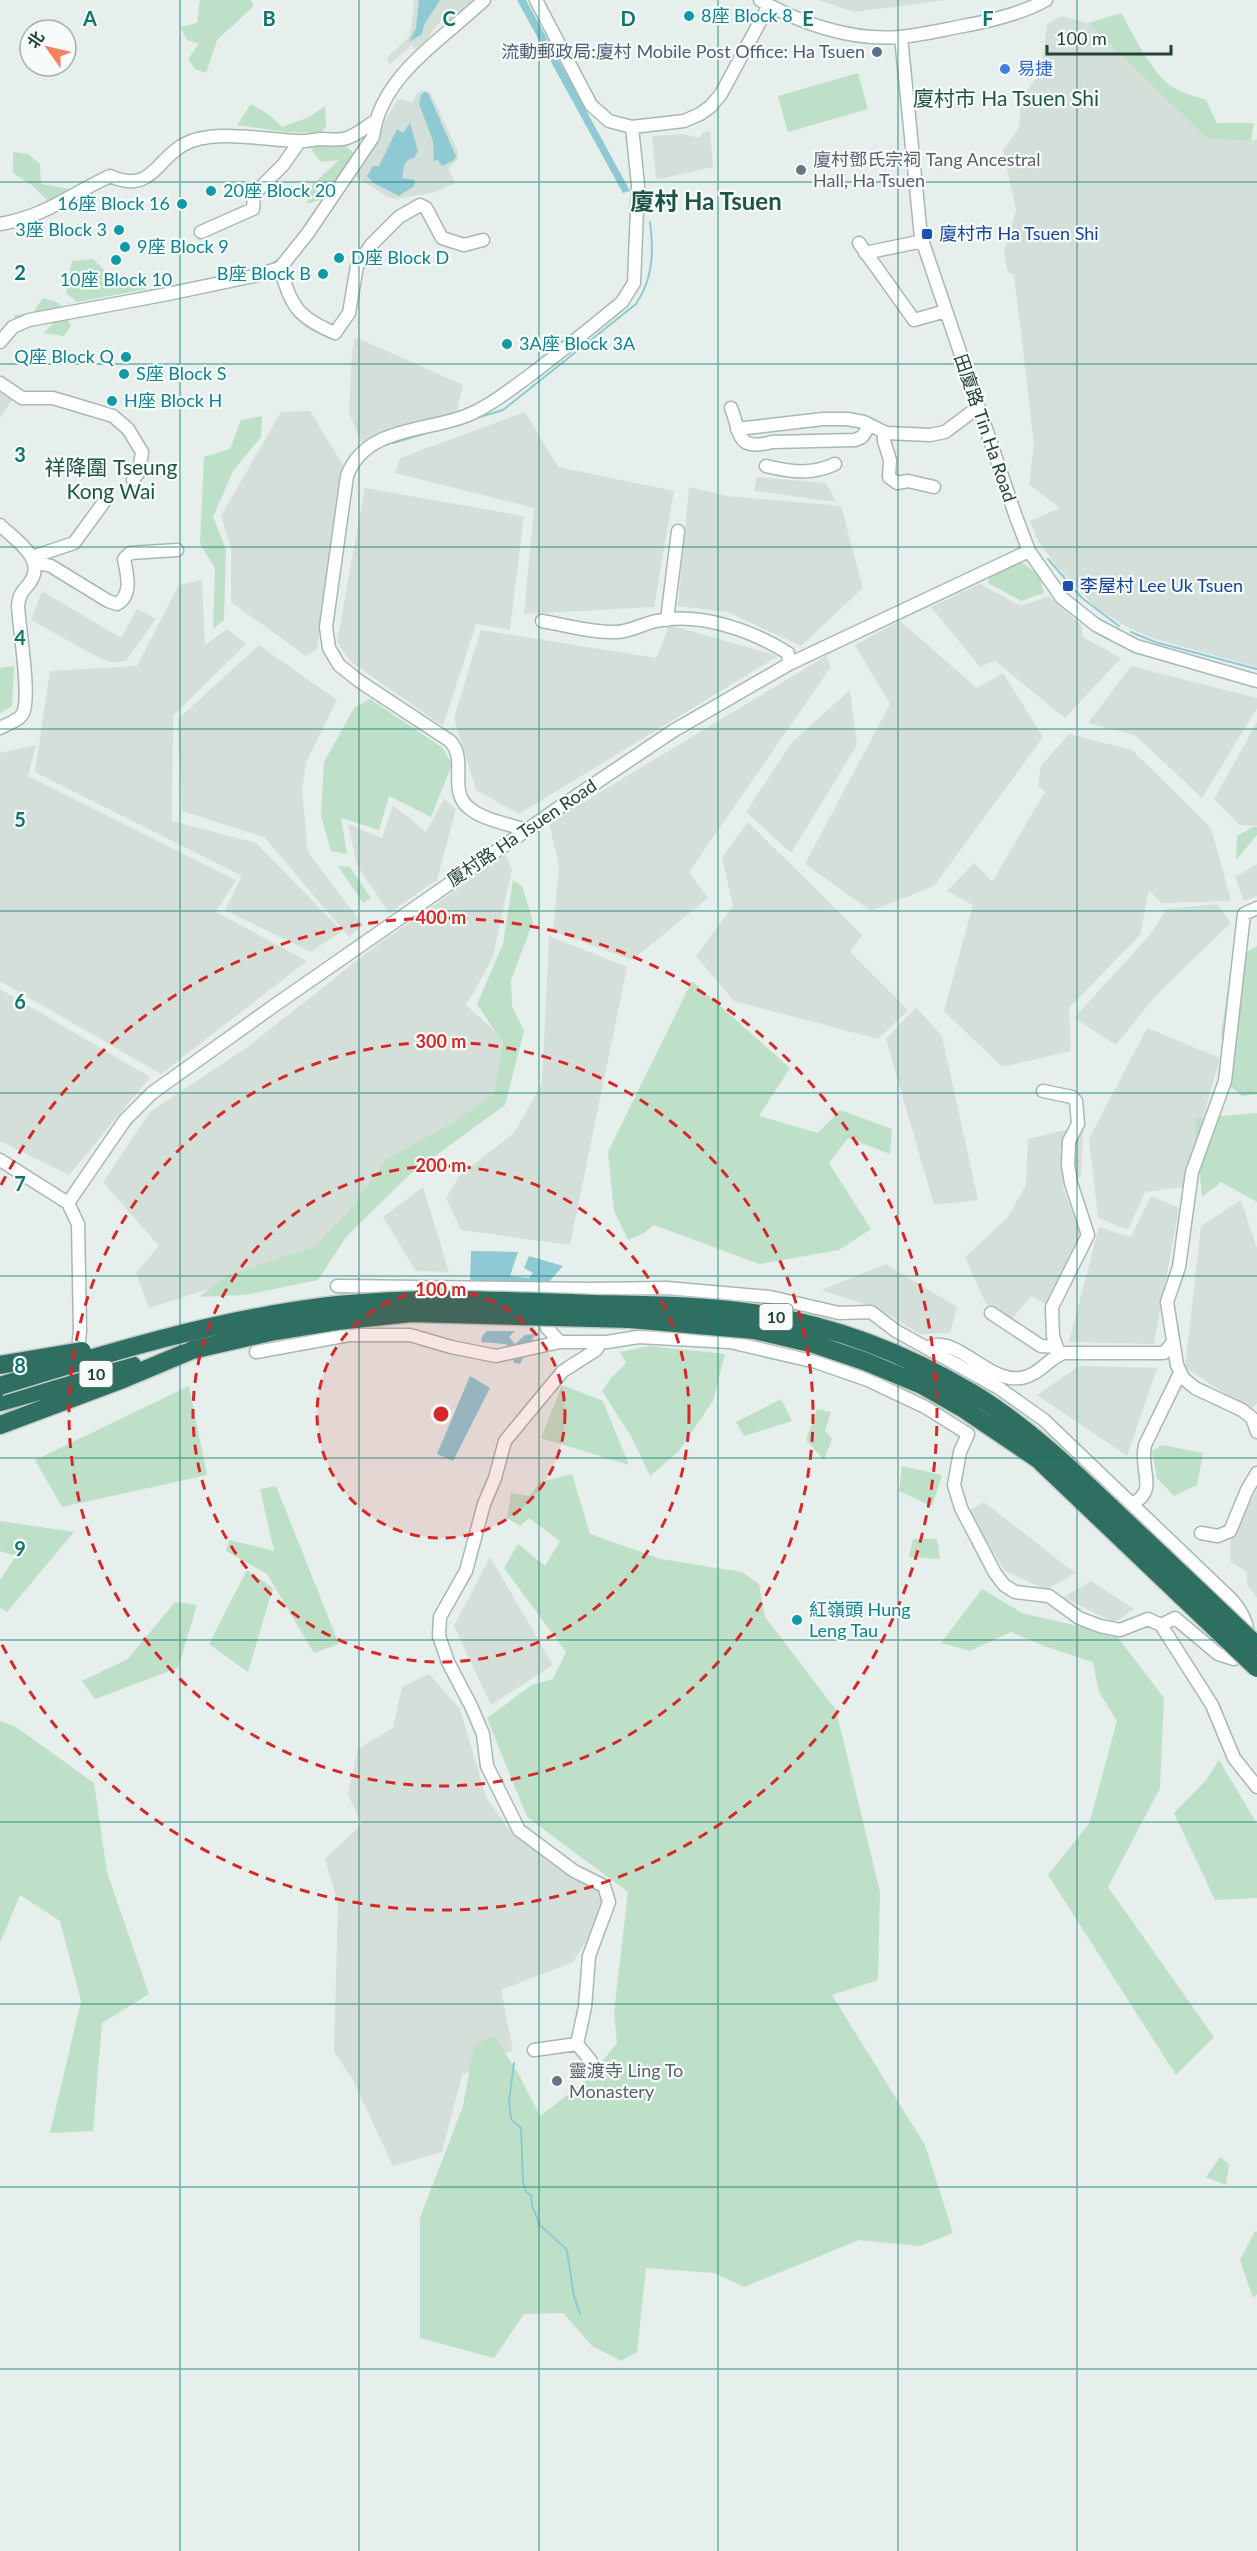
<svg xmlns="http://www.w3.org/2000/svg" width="1257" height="2551" viewBox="0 0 1257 2551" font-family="Lato,'Noto Sans SC',sans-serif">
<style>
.built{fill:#d4dfda}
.green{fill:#bfe0c8}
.water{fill:#8ec9d4}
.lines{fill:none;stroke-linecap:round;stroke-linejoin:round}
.stream{stroke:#8ec9d4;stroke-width:2}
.minor-casing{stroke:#a8b8b2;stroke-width:15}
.highway-casing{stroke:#c2cac8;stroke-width:21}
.minor{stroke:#fff;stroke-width:12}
.highway{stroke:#2f6f62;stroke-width:18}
.highway-bridge-casing{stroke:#c2cac8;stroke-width:21;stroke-linecap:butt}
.highway-bridge{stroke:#2f6f62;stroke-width:18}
.grid{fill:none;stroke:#0f766e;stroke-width:1.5;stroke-opacity:0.55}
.ring{fill:none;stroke:#d62828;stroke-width:3;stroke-dasharray:10 8}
.culture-dot{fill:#0f9aa8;stroke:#f7fbf9;stroke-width:2}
.service-dot{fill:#5c6f8a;stroke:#f7fbf9;stroke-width:2}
.shop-dot{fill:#3f7fe0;stroke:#f7fbf9;stroke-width:2}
.worship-dot{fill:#6b7280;stroke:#f7fbf9;stroke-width:2}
.transit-dot{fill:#1a4fb4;stroke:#f7fbf9;stroke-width:2}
.labels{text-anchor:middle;stroke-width:4.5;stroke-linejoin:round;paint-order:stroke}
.shield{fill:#f7fbf9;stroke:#637a73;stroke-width:1.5}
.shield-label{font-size:16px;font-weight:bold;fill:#24423a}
.culture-label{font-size:18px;fill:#0d838f;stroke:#f7fbf9;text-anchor:start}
.service-label{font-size:18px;fill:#4e5e75;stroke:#f7fbf9;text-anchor:end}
.shop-label{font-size:18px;fill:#366cbe;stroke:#f7fbf9;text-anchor:start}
.worship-label{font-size:18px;fill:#5b616d;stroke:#f7fbf9;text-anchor:start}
.transit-label{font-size:18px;fill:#164399;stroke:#f7fbf9;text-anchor:start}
.street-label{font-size:18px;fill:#24423a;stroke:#f7fbf9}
.quarter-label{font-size:21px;fill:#1f5548;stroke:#f7fbf9}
.district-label{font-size:24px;font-weight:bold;fill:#1f5548;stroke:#f7fbf9}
.grid-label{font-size:20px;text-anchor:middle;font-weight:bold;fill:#0f766e;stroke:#f7fbf9;stroke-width:4.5;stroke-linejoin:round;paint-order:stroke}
.centre{fill:#d62828;stroke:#f7fbf9;stroke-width:3}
.ring-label{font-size:18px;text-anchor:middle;font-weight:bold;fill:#d62828;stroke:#f7fbf9;stroke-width:4.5;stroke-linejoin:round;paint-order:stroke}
</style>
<rect width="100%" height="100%" fill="#e6efeb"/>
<path class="built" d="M414,0H472L471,3L449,24L443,19L433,29L426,44L417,52L412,45L390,64L387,58L408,38L412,24Z
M818,0H946L855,12Z
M1062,16L1088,23L1207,137L1251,141L1257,139V667L1155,639L1125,626L1095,607L1056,565L1038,541L1030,521L1060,508L1029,484L1034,445L1026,375L1014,275L1008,272L1004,253L1016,210L1003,150L1019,128L1021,98L1041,72L1047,24Z
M426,90L431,94L458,151V159L448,168L455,183L436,192L396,199L388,197L353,175L398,99L412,102L418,92Z
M710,131L713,167L656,180L652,136L683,134L699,138L702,133Z
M355,337L463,385L456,414L361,442L349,413L352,352Z
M0,392L12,400L0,418Z
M310,411L343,465L317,649L306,656L231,602V548L221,516L281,412Z
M525,412L558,467L674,491L654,607L524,614L534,508L395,473L400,458Z
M757,477L826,483L836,502L754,491Z
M689,487L727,496L841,506L863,588L801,646L727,612L678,606Z
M365,488L524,516L510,630L476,624L443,726L351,662L337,642Z
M202,580L205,645L227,629L246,644L173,716L172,821L256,843L342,931L311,952L225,910L242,876L35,772L50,671L137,666L179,585Z
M980,584L1021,606L1049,596L1081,625L1083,637L1121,658L1065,718L995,661L980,667L931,607Z
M42,591L121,638L137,609L156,619L126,661L112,662L101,659L31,620Z
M900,621L977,688L1003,673L1043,737L934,886L871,911L805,864L890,704L855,645Z
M670,625L778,656L519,814L476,790L454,718L481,630L656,658Z
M259,645L337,700L306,763L302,791L308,852L363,925L349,937L264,837L182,811L178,719Z
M826,656L831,667L689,872L708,898L632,960L553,931L559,866L549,823Z
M1131,666L1257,698V708L1202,798L1135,735L1088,723Z
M850,690L857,745L791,853L746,812L792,742Z
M1257,722V826L1239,825L1214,799Z
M1069,734L1132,750L1211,828L1231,901L1161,903L1149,890L1140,935L1069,1008L1071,1051L1002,1067L944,1011L973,905L947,891L974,863L992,882L1045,792L1038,785L1041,766Z
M36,745L28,776L236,880L216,912L307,961L161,1074L0,981V753Z
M444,799L456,809L437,880L389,913L357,865L348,824L382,838L393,805L426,832Z
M748,822L862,935L850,952L908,1010L878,1039L734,1001L696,956L733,906L722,857Z
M505,855L512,869L493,956L473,994L465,1004L510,1045L495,1104L414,1165L313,1256L149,1308L136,1273L159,1246L103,1182L150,1112L246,1048L373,948Z
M1257,864V896L1244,901L1235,877Z
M1217,904L1231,923L1156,995L1116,1045L1074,1018L1149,936L1167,909Z
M549,936L627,967L570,1245L461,1230L446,1198L460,1175L514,1133L542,1084Z
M0,989L150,1077L69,1175L0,1141Z
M916,1007L942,1036L978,1200L934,1205L886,1039Z
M1147,1028L1220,1058L1183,1187L1145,1192L1128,1230L1098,1218L1089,1139Z
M1083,1126L1081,1176L1062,1184L1081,1237L1045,1304L1031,1296L1012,1319L986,1304L965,1257L1007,1218L1026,1185L1028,1139Z
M423,1187L449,1272L416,1271L383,1217Z
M1151,1196L1179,1208L1154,1344L1069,1342L1099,1227L1131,1237Z
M1241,1200L1257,1248V1403L1250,1409L1185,1368L1201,1226Z
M886,1264L957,1307L950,1333L920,1334L879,1309L821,1290Z
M1079,1366L1157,1368L1127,1456L1037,1395Z
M1257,1490V1598L1247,1585V1572L1230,1561L1231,1538Z
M984,1502L1075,1573L1046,1590L1005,1571L969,1511Z
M490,1557L553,1665L491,1705L454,1626Z
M1091,1581L1134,1609L1114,1623L1064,1597Z
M429,1674L460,1709L486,1797L507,1827L575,1878L597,1887L604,1901L602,1917L573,1962L501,1990L513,2050L462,2075L442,2152L393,2166L352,2078L334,2052L338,1903L325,1859L362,1824L348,1795L358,1749L393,1728L402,1687Z"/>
<path class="green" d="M200,0H251L254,6L217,40L206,73L195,69L188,59L199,44L187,40L180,27L197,23Z
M1121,13C1134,35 1150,71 1171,86C1182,93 1194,96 1206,100L1217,123H1254L1251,141L1207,138L1088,23Z
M858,73L868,109L788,132L778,96Z
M251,104L268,114L282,127L309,117L325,106L326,127L320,133L286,132L237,125Z
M318,145L346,146L365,163L341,194L307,204L312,185L339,160L321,162L311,149Z
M13,152L28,154L40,164L41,184L70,189L50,203L33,186L13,173Z
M93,259L111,277L137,276L147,289L77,302L66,293L72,261Z
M43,298L59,303L71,326L64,336L43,333L53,324L45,314L15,320L14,315L33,313Z
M262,416L261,437L233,471L213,517L226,549L224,620L213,629L215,568L200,544L204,457L230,449L241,420Z
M1020,561L1039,575L1044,593L1021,601L988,583L990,575Z
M14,666L12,706L0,713V668Z
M370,699L443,748L452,765L431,817L389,796L379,830L341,818L347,854L331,851L321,816L324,762L354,708Z
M1253,827H1257V835L1236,860L1237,836Z
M338,866L350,867L371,898L363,903Z
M513,880L522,886L533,922L511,980L512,1006L524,1031L505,1105L409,1175L346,1237L318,1280L245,1295L199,1297L228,1275L314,1247L355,1204L385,1160L454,1122L494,1094L503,1043L477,1004L503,944Z
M1257,946V1094L1242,1096L1229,1085L1234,1059L1221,1035L1232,961Z
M692,981L790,1068L759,1116L818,1133L840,1110L892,1129L890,1154L848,1138L829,1163L871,1229L839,1250L759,1264L654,1225L644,1233L628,1240L614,1211L608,1152Z
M1257,1113V1202L1221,1182L1202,1197L1195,1118Z
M649,1346L725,1354L713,1401L678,1452L650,1476L632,1438L602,1391L611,1378L626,1363L620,1352Z
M562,1385L603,1401L629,1465L541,1438Z
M189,1386L207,1475L62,1507L35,1460Z
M781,1399L792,1421L744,1436L736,1422Z
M817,1409L831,1412L825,1431L832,1439L824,1460L806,1440Z
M1162,1445L1203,1453L1197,1485L1174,1496L1157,1478L1152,1451Z
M902,1466L942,1475L932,1506L899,1491Z
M572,1474L590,1534L661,1559L742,1572L759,1584L765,1617L836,1710L880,1892L878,1980L832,1995L925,2145L953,2233L920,2246L859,2240L744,2287L714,2273L646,2268L637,2352L621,2361L592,2346L563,2313L524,2314L494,2358L420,2338V2218L463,2106L474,2045L494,2036L518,2073L540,2116L588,2079L617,2043L614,2012L628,1892L527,1817L487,1718L532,1685L553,1679L566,1652L504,1568L518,1544L545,1566L560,1541L529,1518L520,1526L507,1518L511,1493L530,1496L540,1482Z
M276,1486L339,1644L314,1653L267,1574L226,1551L229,1540L274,1551L260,1489Z
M0,1521L74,1532L7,1612L0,1607V1580L16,1556L0,1551Z
M913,1539H937L940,1559L909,1557Z
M247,1570L273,1588L248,1672L209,1644Z
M982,1589L1022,1613L1116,1635L1164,1698L1160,1788L1108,1887L1214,2037L1176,2075L1048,1875L1089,1824L1117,1721L1099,1692L1093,1662L1044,1646L1011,1632L970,1651L941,1643Z
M175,1602L197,1605L178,1668L95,1699L82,1681L128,1659Z
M0,1721L16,1727L94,1783L107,1872L149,1994L102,2023L93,2131L50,2133L81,2001L60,1921L20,1895L0,1943Z
M1219,1760L1257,1824V1898L1215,1900L1174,1813L1207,1779Z
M1220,2157L1229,2164L1226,2185L1206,2177Z
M1255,2231L1257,2232V2294L1253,2298L1240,2260Z"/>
<path class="water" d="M419,0H440L424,25L422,34L409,42L416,28Z
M517,0H526L630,191L623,193Z
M424,92L428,93L456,156L454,160L442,166L437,159L434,162L433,141L419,104L421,95Z
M410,123L418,151L414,158L409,159L404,165L402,178L415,180L414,186L399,196L374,183L367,176L373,166H379L397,129L403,133Z
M471,1251L518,1252L510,1276L529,1278L533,1273L524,1268L529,1256L563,1266L548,1283L470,1285Z
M487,1331H515L509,1337L515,1344L525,1335L535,1334L520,1364L514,1363L510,1347L505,1344L481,1342L482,1336Z
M470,1376L490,1388L453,1461L437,1454Z"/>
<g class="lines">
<path class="stream" d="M299,235L358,148
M272,264L282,257
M134,294L235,274
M476,418L503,410L636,304C653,279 654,252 650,222
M393,443L433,431
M1048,559L1082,598L1119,626
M1131,632L1155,642L1257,669
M514,2063L509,2101L511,2119L521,2128L523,2182L526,2192L531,2195L532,2206L540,2225L567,2250L574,2296L580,2314"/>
<g class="minor-casing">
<path id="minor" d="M536,0L591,105L609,121L632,127L684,121L700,114L710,107L721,94L769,5
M760,0C801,24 852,41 900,37C921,35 942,30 963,26C991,21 1021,14 1046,0
M901,37L921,237L1016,517L1029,551L1062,598L1096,625L1136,646L1257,681
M0,224C46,216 69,195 110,176C151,194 155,161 183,145C212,128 265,140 297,141C305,142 312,140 320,139C329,139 339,141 347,138C358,134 366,127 375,121
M201,232L253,209L254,194L283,165L300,141
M859,243L914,320L946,311
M865,253L923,241
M280,268C292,307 297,317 335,333L349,313L357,266L371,245L399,217L420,205L426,208L442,238L464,245L483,240
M0,342L13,327L29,320L168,294L254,276L280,268L308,233L373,137C380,76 443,39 484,0
M0,383L22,398H53L113,416L128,429L142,452L139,472L133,480
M731,408C741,432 735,452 772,442L855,440L862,437L870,425
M737,429L823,419H847L864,422L886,433L930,435L945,432L977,408
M884,432V441L890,460L889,477L897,483L908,481L934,487
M766,466C790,472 812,475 835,464
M0,525C13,538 42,556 33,577C27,591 20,587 18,606C19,627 31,697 23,713C19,721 7,724 0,728
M32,557L74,543L104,502
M34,562L51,566L108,601L117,604C133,595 127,574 124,559L130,553L177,550
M667,620L678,531
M542,621C565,625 592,633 616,632C630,632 642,624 656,621C700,612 751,630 788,653L789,664
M526,830C509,824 482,820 468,807C448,790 468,760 450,741L359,681L339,665L329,648L326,627L347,476C365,426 428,432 468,415C492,405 512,388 533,373C563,350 593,326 622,302L634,283L638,185L632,127
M1257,908L1244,914L1225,1081L1192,1172L1179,1267L1167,1302L1177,1365L1183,1378L1195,1388L1242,1410L1252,1418L1257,1432
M1043,1091L1072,1097L1076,1101L1078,1124L1069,1141L1068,1165L1071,1183L1088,1235L1052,1307L1053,1336L1059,1354
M0,1160L68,1203
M68,1203L125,1120L152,1093L275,1005L557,809L673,731L789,664L1029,551
M68,1203L78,1224L80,1331L77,1358
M337,1286L592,1289L666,1288L770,1297L839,1313L871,1312L896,1331L999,1388L1044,1420L1233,1601C1248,1619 1257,1646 1234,1659L1218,1654L1175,1618L1161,1625
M546,1310L547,1328L560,1342
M991,1313L1041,1346L1057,1347
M931,1346C958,1337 989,1383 1021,1378C1040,1375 1048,1358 1064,1353H1164L1173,1342
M256,1352L349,1335H410L451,1347L496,1356L560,1342H607L638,1337L730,1342L816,1362L868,1380L925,1407L968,1434L960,1452L954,1485L961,1508L995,1573L1004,1585L1015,1592L1049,1596L1079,1618L1100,1626L1120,1630L1148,1619L1161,1625L1212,1705L1234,1758L1257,1787
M1132,1504C1159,1490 1139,1471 1145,1445L1180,1373
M1201,1533L1218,1536L1230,1531L1247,1490L1257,1473
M577,2044L591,2061
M534,2050L577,2044L585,2007L589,1956L609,1902L604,1886L574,1871L519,1830L487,1766L483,1734L471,1706L448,1662L439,1636L440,1617L466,1571L484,1504L495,1478L505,1441L563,1371L596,1350L601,1342"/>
</g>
<g class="highway-casing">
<path id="highway" d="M0,1402L132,1365
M0,1425L123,1379L192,1350"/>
</g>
<use href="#minor" class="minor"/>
<use href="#highway" class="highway"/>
<g class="highway-bridge-casing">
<path id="highway-bridge" d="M192,1350L275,1331L337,1321L411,1313L630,1319L754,1330L814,1344L864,1361L922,1385L964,1409L1038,1459L1257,1668
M0,1365L82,1351
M0,1386C110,1352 222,1318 337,1305C422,1296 508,1301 593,1304C646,1305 700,1305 752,1313C829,1324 905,1353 972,1393C1028,1427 1074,1472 1121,1517C1167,1560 1212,1603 1257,1646"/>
</g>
<use href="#highway-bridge" class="highway-bridge"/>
</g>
<path class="grid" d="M180,0V2551M359,0V2551M539,0V2551M718,0V2551M898,0V2551M1077,0V2551M0,182H1257M0,364H1257M0,547H1257M0,729H1257M0,911H1257M0,1093H1257M0,1276H1257M0,1458H1257M0,1640H1257M0,1822H1257M0,2004H1257M0,2187H1257M0,2369H1257"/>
<circle cx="441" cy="1414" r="124" fill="#d62828" fill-opacity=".12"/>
<g class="ring">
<circle cx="441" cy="1414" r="124"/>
<circle cx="441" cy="1414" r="248"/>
<circle cx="441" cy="1414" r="372"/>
<path d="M1 1185A496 496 0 1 1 1 1643"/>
</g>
<g class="culture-dot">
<circle cx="689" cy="16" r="6"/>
<circle cx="211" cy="191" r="6"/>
<circle cx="182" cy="204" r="6"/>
<circle cx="119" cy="230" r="6"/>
<circle cx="125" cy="247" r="6"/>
<circle cx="339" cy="258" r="6"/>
<circle cx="116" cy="260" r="6"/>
<circle cx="323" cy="274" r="6"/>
<circle cx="507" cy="344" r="6"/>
<circle cx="126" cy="357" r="6"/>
<circle cx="124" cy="374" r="6"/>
<circle cx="112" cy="401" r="6"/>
<circle cx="797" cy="1620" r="6"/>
</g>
<circle class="service-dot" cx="877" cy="52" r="6"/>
<circle class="shop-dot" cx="1005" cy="69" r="6"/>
<g class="worship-dot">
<circle cx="801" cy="170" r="6"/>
<circle cx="557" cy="2081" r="6"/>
</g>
<g class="transit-dot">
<rect x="921" y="228" width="12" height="12" rx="3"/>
<rect x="1062" y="580" width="12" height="12" rx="3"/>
</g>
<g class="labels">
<g class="shield">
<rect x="759.5" y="1304" width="33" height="26" rx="4.5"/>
<rect x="79.5" y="1361" width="33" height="26" rx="4.5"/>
</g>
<g class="shield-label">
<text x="776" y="1323">10</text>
<text x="96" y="1380">10</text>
</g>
<g class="culture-label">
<text x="701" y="22">8座 Block 8</text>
<text x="223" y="197">20座 Block 20</text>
<text x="170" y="210" text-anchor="end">16座 Block 16</text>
<text x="107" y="236" text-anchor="end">3座 Block 3</text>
<text x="137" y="253">9座 Block 9</text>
<text x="351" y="264">D座 Block D</text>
<text x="311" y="280" text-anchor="end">B座 Block B</text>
<text x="116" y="286" text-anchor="middle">10座 Block 10</text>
<text x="519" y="350">3A座 Block 3A</text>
<text x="114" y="363" text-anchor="end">Q座 Block Q</text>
<text x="136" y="380">S座 Block S</text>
<text x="124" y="407">H座 Block H</text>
<text x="809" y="1616">紅嶺頭 Hung<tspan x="809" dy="21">Leng Tau</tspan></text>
</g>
<g class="service-label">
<text x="865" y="58">流動郵政局:廈村 Mobile Post Office: Ha Tsuen</text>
</g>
<g class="shop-label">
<text x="1017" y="75">易捷</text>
</g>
<g class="worship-label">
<text x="813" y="166">廈村鄧氏宗祠 Tang Ancestral<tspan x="813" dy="21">Hall, Ha Tsuen</tspan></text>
<text x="569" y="2077">靈渡寺 Ling To<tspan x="569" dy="21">Monastery</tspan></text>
</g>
<g class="transit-label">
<text x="939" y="240">廈村市 Ha Tsuen Shi</text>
<text x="1080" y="592">李屋村 Lee Uk Tsuen</text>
</g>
<g class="street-label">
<text transform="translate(985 428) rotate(71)" y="6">田廈路 Tin Ha Road</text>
<text transform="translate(522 833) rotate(-34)" y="6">廈村路 Ha Tsuen Road</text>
</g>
<g class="quarter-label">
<text x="1006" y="106">廈村市 Ha Tsuen Shi</text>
<text x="111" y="475">祥降圍 Tseung<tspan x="111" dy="24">Kong Wai</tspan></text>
</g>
<g class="district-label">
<text x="706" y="210">廈村 Ha Tsuen</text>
</g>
</g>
<g class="grid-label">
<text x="90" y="26">A</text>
<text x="269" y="26">B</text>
<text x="449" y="26">C</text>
<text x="628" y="26">D</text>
<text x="808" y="26">E</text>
<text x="988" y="26">F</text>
<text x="20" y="280">2</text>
<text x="20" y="462">3</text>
<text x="20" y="645">4</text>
<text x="20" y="827">5</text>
<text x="20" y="1009">6</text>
<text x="20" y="1191">7</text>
<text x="20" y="1373">8</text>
<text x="20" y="1556">9</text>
</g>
<circle cx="441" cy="1414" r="9" class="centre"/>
<g class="ring-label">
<text x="441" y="924">400 m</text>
<text x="441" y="1048">300 m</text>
<text x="441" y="1172">200 m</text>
<text x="441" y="1296">100 m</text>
</g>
<g transform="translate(48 48) rotate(304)"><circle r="28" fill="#f7fbf9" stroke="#a3b1ad" stroke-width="1.5"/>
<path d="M0-4.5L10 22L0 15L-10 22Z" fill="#f4845f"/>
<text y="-9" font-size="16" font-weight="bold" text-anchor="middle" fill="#24423a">北</text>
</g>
<path d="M1047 45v9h124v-9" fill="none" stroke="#24423a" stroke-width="3"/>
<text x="1056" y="45" font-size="18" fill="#24423a" stroke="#f7fbf9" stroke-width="4.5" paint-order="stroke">100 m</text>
</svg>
